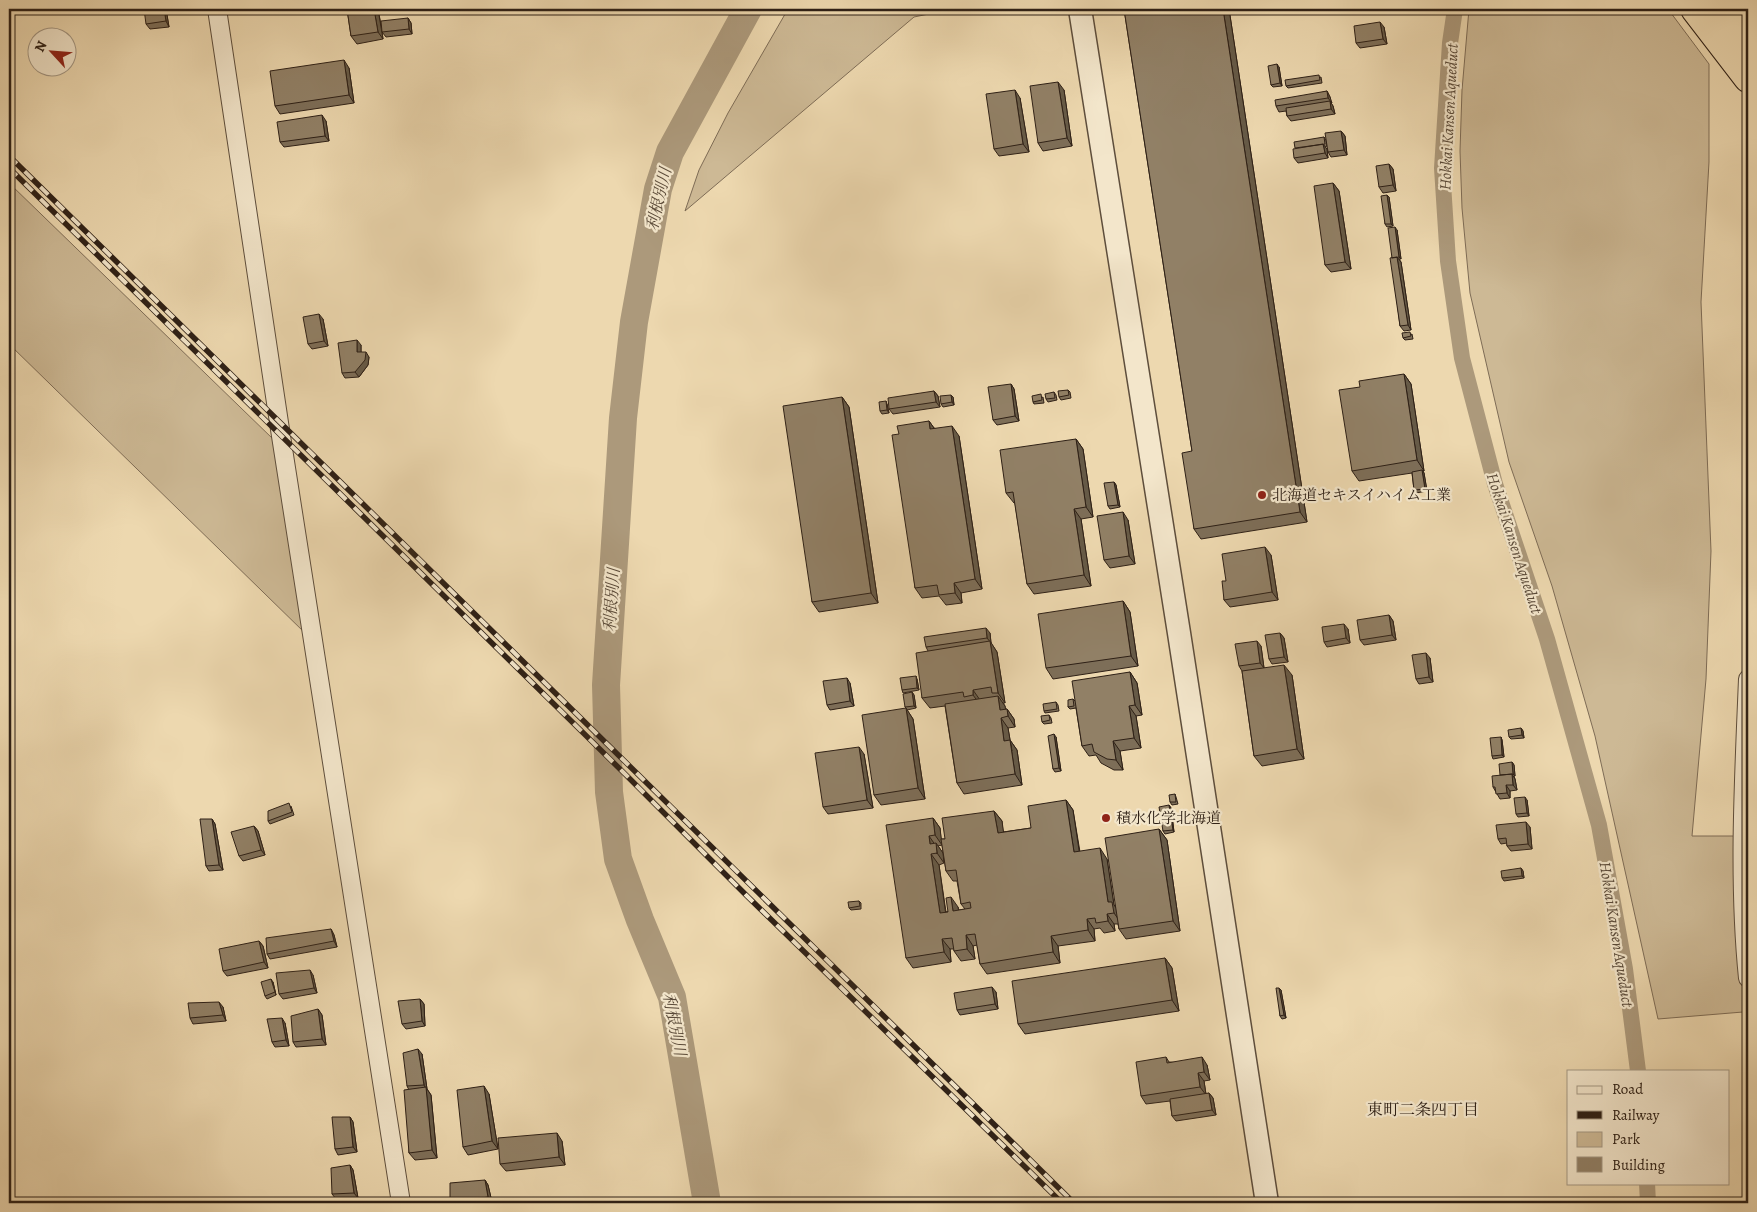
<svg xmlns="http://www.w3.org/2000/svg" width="1757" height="1212" viewBox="0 0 1757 1212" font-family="Alegreya,'Noto Serif JP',serif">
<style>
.green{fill:#cdb995;stroke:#7e6c56}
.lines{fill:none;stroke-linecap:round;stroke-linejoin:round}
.canal{stroke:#ac997b;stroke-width:16}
.river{stroke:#ac997b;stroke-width:28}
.minor-casing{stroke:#5e4e3c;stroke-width:20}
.tertiary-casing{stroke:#5e4e3c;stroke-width:25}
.trunk-casing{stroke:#2e2016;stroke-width:30}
.minor{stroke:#f3e6cb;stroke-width:18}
.tertiary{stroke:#f3e6cb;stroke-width:22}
.trunk{stroke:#edd8af;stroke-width:28}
.rail-casing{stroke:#2e2016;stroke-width:5.5}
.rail{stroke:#f3e6cb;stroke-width:4;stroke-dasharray:11;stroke-linecap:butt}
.wall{fill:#7d6e58;stroke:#2e2016;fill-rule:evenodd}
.shaded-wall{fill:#665a47;stroke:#2e2016}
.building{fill:#918066;stroke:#2e2016}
.poi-dot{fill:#8f2418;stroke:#f3e6cb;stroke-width:2}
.labels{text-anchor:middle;stroke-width:4.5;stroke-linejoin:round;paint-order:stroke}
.poi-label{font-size:15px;fill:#2e2016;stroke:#f3e6cb;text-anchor:start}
.water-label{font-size:16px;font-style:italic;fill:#5a4a39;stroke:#f3e6cb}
.neighbourhood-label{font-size:16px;fill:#2e2016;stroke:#f3e6cb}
</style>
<rect width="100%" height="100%" fill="#edd8af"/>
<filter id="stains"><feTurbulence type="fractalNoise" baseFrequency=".004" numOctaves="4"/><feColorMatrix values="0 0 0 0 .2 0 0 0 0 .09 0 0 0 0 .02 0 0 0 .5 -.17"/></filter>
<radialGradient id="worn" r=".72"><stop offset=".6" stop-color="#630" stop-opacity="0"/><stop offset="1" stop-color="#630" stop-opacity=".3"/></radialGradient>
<path class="green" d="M788,9H953L914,17L685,211L699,170L728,113Z
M1469,9H1668L1709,64V162L1701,302L1711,551L1706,679L1692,836H1736L1739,947L1745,1008L1743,1012L1658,1019L1595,736L1552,586L1509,462L1470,293L1462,208L1460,151L1462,90Z
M9,183L273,439L306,634L9,344Z"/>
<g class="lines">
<path class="canal" d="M1455,9L1450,43L1442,168L1448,261L1462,358L1495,484L1547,639L1599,825L1625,969L1638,1071
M1647,1183L1648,1203"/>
<path class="river" d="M707,1203L672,997L640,920L618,859L609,792L606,685L623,418L634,322L658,189L670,152L748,9"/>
<g class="minor-casing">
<path id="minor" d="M217,9L281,436L401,1203
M1748,679C1744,778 1738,879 1748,978"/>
</g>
<g class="tertiary-casing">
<path id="tertiary" d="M1080,9L1179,633L1267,1203"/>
</g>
<g class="trunk-casing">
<path id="trunk" d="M1695,9L1748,78
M1723,9L1748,40"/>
</g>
<use href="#minor" class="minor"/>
<use href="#tertiary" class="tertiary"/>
<use href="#trunk" class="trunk"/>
<g class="rail-casing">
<path id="rail" d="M9,156L1074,1203
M9,168L623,772L747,896L1062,1203"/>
</g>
<use href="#rail" class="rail"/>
</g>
<path class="wall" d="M166,9L169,27L150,29L146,24Z
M347,9H378L382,30L408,18L411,23L412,34L386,37L382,32L383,39L357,44L351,36Z
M1124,9H1229L1307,522L1201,539L1194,529L1192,451Z
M1384,27L1387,44L1360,48L1356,43Z
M1279,67L1282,86L1273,87L1271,85Z
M349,68L354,103L280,114L275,106Z
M1321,77L1322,83L1288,88L1286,86Z
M1064,90L1072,146L1043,151L1038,143Z
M1327,91L1330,97L1331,103L1333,106L1335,114L1291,121L1287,116L1286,111L1279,112L1276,106Z
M1020,98L1029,152L999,156L994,149Z
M326,121L329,141L284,147L280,142Z
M1341,131L1345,136L1347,155L1331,157L1328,152Z
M1324,137L1326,140L1327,146L1325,147L1327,149L1328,158L1298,163L1294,158Z
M1389,164L1393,169L1396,191L1383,193L1379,187Z
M1333,183L1339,191L1351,269L1331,272L1325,265Z
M1387,195L1389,197L1393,226L1387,227L1385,224Z
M1397,230L1401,259H1399L1401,262L1411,330L1404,331L1400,326L1392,258Z
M323,319L328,346L312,349L308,344Z
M1412,334L1413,339L1405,340L1403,338Z
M361,345V352L369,357L368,365L359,377L345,378L342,373Z
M1404,374L1411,384L1424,471H1423L1424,473L1427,491L1416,493L1414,490L1412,473L1359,481L1352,471Z
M1011,384L1014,389L1019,421L997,425L993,420Z
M1068,390L1070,392L1071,398L1061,400L1059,397Z
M934,391L938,396L940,407L893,414L889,409Z
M1054,392L1056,395L1057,400L1048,402L1046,399Z
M842,397L849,407L878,603L819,612L812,602Z
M953,397L954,405L943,407L941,404Z
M1043,397L1044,403L1034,404L1033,402Z
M887,404L889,413L882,414L880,411Z
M929,421L934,428L959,436L982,589L961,593L962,603L946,605L939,596L922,598L915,588L899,434Z
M1076,439L1083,449L1093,517L1081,519L1091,586L1034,594L1027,584L1015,503H1014L1006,493Z
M1114,482L1116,485L1120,507L1110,509L1108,506Z
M1128,520L1135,564L1110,568L1104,560Z
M1271,555L1278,600L1230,607L1224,600L1226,581Z
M1123,601L1130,612L1138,666L1053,679L1046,668Z
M1389,615L1393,621L1396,640L1364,645L1360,640Z
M1348,629L1350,643L1327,647L1324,642Z
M990,633L991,643L997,652L1005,703H1003L1005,706V709H1007L1014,719L1015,727L1008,728L1010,740L1017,750L1022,785L964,794L957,783L945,706L930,708L922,698L928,651L926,647Z
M1280,633L1284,638L1288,662L1272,664L1269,659Z
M1261,646L1264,668L1292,675L1304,759L1262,766L1254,756L1242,671L1239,666Z
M1430,658L1433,682L1419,684L1416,679Z
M1130,672L1137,683L1142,715L1136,716L1141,748L1120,751L1123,770H1114L1101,763L1096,755L1089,756L1082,746L1076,708L1070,709L1068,707L1073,699L1075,701Z
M917,679L919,690L903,693L902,690Z
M850,683L854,706L830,710L827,705Z
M912,692L914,695L916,708L907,710L913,719L925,799L881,805L874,795L906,708L905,707Z
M1056,702L1058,705L1059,711L1045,713L1044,711Z
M1049,715L1051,718L1052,723L1044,724L1042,722Z
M1521,728L1523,731L1524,738L1511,739L1509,737Z
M1056,737L1061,771L1055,772L1053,769Z
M1501,737L1502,740L1504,757L1493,759L1492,756Z
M864,754L873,808L828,814L823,807Z
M1512,762L1514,765L1515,776H1514L1515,779L1517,790L1510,791V798L1500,799L1493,787L1500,775Z
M1175,794L1176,797L1178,804L1172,805L1170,802Z
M1066,800L1073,810L1080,852L1107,859L1114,905L1115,906L1159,829L1167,840L1180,931L1126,939L1119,929L1118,924H1114L1115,931L1104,933L1100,928L1094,929L1095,941L1058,946L1060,963L987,974L980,964L977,945L973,946L975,959L961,961L954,951V949H950L951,962L913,968L906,958L933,818L940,828L941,839H945L994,811L1002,821L1003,832L1031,828ZM942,845L946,871L953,881H957L961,904L965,909L959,910L958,907L946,912L939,865L944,863L943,853L938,846Z
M1527,800L1529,816L1518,817L1516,814Z
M1169,805L1171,808L1174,832L1165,834L1163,831Z
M291,806L294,815L270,824L268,821Z
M212,819L215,824L223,870L209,871L206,866Z
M254,826L258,831L265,855L243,861L239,856Z
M1530,827L1532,849L1511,851L1507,846V843L1501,844L1498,839Z
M1521,868L1523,871L1524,878L1504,881L1502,878Z
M859,901L861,903V909L851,910L849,908Z
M331,929L334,935L337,947L270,959L267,954Z
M259,941L263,946L268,968L227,976L223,971Z
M1165,958L1172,968L1179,1011L1025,1034L1018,1024Z
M313,975L317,993L283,999L279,994Z
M273,982L276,995L267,999L265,996Z
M1279,988L1281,990L1286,1018L1282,1019L1280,1016Z
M996,992L998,1009L960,1015L957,1010Z
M420,999L424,1004L425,1026L406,1029L402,1024Z
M223,1007L226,1021L193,1024L190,1018Z
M318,1009L322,1015L326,1045L296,1047L293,1042Z
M285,1023L289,1046L275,1047L272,1042Z
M422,1054L427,1089L431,1095L437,1158L415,1160L409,1153V1090L407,1086Z
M1166,1057L1169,1062L1207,1065L1210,1080L1204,1081L1206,1094L1209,1093L1213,1098L1216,1115L1176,1121L1172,1116L1170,1101L1146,1104L1141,1096Z
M489,1094L498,1149L468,1155L463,1147Z
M350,1117L353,1122L357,1152L338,1155L335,1149Z
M562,1141L565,1165L506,1171L500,1164Z
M350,1165L353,1170L358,1198L336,1199L332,1194Z
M485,1180L488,1185L492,1202L485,1203H450Z"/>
<path class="shaded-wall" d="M164,9H166L169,27L166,21Z
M374,9H378L383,39L378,32Z
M1223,9H1229L1307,522L1300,512Z
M408,18L411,23L412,34L409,29Z
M1380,22L1384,27L1387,44L1383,39Z
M344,60L349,68L354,103L349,95Z
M1277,64L1279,67L1282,86L1280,83Z
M1058,82L1064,90L1072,146L1067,138Z
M1015,90L1020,98L1029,152L1023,144Z
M1327,91L1330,97L1332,103L1328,98Z
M1330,101L1333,106L1335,114L1331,109Z
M322,115L326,121L329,141L325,136Z
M1341,131L1345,136L1347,155L1344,150Z
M1323,144L1327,149L1328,158L1325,153Z
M1389,164L1393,169L1396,191L1393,185Z
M1333,183L1339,191L1351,269L1345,262Z
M1387,195L1389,197L1393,226L1391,224Z
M1395,227L1397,230L1401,259L1399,257Z
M1397,257L1401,262L1411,330L1408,325Z
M319,314L323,319L328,346L324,341Z
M357,340L361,345V357L357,352Z
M366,352L369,357L368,365L359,377L355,372Z
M1404,374L1411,384L1424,471L1417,460Z
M1011,384L1014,389L1019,421L1015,416Z
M934,391L938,396L940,407L936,402Z
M951,395L953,397L954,405L952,402Z
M842,397L849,407L878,603L871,593Z
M886,401L887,404L889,413L887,410Z
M929,421L936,431L930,429Z
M952,426L959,436L982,589L975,579Z
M1076,439L1083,449L1093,517L1086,507Z
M1422,470L1424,473L1427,491L1425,489Z
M1114,482L1116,485L1120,507L1118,505Z
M1074,509L1081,519L1091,586L1084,575Z
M1123,512L1128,520L1135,564L1129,556Z
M1265,547L1271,555L1278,600L1272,592Z
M954,583L961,593L962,603L955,593Z
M1123,601L1130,612L1138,666L1131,656Z
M1389,615L1393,621L1396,640L1392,635Z
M1344,624L1348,629L1350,643L1346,638Z
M986,628L990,633L991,643L987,638Z
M1280,633L1284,638L1288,662L1284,657Z
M990,641L997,652L1005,703L998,693Z
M1257,641L1261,646L1264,668L1260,663Z
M1426,653L1430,658L1433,682L1429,677Z
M1284,665L1292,675L1304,759L1297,749Z
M1130,672L1137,683L1142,715L1135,705Z
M916,676L917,679L919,690L917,688Z
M847,678L850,683L854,706L850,701Z
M973,690L980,700L981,706L973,695Z
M912,692L914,695L916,708L914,706Z
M998,696L1005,706L1007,717L1000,710Z
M1129,706L1136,716L1141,748L1134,738Z
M906,708L913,719L925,799L918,788Z
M1007,709L1014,719L1015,727L1008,716Z
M1001,718L1008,728L1012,751L1004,741Z
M1521,728L1523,731L1524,738L1522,735Z
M1054,734L1056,737L1061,771L1059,768Z
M1501,737L1502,740L1504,757L1502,755Z
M1010,740L1017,750L1022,785L1015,774Z
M1113,741L1120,751L1123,770L1116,760Z
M859,747L864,754L873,808L867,800Z
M1512,762L1514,765L1515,776L1513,774Z
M1512,774L1515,779L1517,790L1513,785Z
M1506,785L1510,791V798L1507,793Z
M1525,797L1527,800L1529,816L1527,813Z
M1066,800L1073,810L1081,863L1074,852Z
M1169,805L1171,808L1174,832L1173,830Z
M994,811L1002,821L1005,843L998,833Z
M933,818L940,828L942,845L935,835Z
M212,819L215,824L223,870L219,865Z
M1526,822L1530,827L1532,849L1528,844Z
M254,826L258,831L265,855L261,850Z
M1159,829L1167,840L1180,931L1173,921Z
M929,836L936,846L937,854L930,844Z
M936,843L943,853L944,863L937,853Z
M1100,848L1107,859L1114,905L1119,912L1121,923L1114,913L1108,902Z
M931,854L939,865L947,923L940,913Z
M1521,868L1523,871L1524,878L1522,876Z
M951,897L958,907L960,921L953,911Z
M1107,914L1114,924L1115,931L1108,921Z
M1087,919L1094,929L1095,941L1088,930Z
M331,929L334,935L337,947L334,941Z
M966,935L973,946L975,959L967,949Z
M1051,936L1058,946L1060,963L1053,952Z
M942,939L950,949L951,962L944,952Z
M259,941L263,946L268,968L264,962Z
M1165,958L1172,968L1179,1011L1172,1000Z
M310,970L313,975L317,993L314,988Z
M271,979L273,982L276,995L275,992Z
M992,987L996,992L998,1009L995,1004Z
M1279,988L1281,990L1286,1018L1284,1015Z
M420,999L424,1004L425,1026L422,1021Z
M219,1002L223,1007L226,1021L223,1015Z
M318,1009L322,1015L326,1045L322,1039Z
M282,1018L285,1023L289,1046L286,1040Z
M418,1049L422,1054L427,1089L431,1095L437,1158L432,1150L426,1089L424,1085Z
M1202,1057L1207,1065L1210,1080L1204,1072Z
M1198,1073L1204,1081L1206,1095L1200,1087Z
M484,1086L489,1094L498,1149L492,1141Z
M1209,1093L1213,1098L1216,1115L1212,1110Z
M350,1117L353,1122L357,1152L353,1147Z
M557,1133L562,1141L565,1165L559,1157Z
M350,1165L353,1170L358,1198L354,1193Z
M485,1180L488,1185L492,1202L488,1197Z"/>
<path class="building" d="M144,9H164L166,21L146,24Z
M347,9H374L378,32L351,36Z
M1124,9H1223L1300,512L1194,529L1182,453L1192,451Z
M408,18L409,29L382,32L381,21Z
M1380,22L1383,39L1356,43L1354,26Z
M344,60L349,95L275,106L270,71Z
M1277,64L1280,83L1271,85L1268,66Z
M1319,75L1320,80L1286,86L1285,80Z
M1058,82L1067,138L1038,143L1030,86Z
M1015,90L1023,144L994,149L986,94Z
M1327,91L1328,98L1276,106L1275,100Z
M1330,101L1331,109L1287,116L1286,108Z
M322,115L325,136L280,142L277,122Z
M1341,131L1344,150L1328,152L1325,133Z
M1324,137L1325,144L1295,148L1294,142Z
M1323,144L1325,153L1294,158L1293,149Z
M1389,164L1393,185L1379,187L1376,166Z
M1333,183L1345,262L1325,265L1314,186Z
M1387,195L1391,224H1385L1381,196Z
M1395,227L1399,257L1392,258L1388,228Z
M1397,257L1408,325L1400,326L1390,258Z
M319,314L324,341L308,344L303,317Z
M1410,332L1411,336L1403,338L1402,333Z
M357,340V352H366L365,360L355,372L342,373L338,343Z
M1404,374L1417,460L1352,471L1339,390L1360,387L1359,381Z
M1011,384L1015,416L993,420L988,387Z
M1068,390L1069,395L1059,397L1058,391Z
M934,391L936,402L889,409L888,398Z
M1054,392L1055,398L1046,399L1045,394Z
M1041,394L1042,400L1033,402L1032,396Z
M951,395L952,402L941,404L940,396Z
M842,397L871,593L812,602L783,406Z
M886,401L887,410L880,411L879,402Z
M929,421L930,429L952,426L975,579L954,583L955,593L939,595L937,585L915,588L892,435L899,434L897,426Z
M1076,439L1086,507L1074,509L1084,575L1027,584L1013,492L1006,493L1000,450Z
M1422,470L1425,489L1414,490L1412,472Z
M1114,482L1118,505L1108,506L1104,483Z
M1123,512L1129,556L1104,560L1097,516Z
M1265,547L1272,592L1224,600L1222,581H1226L1222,554Z
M1123,601L1131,656L1046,668L1038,614Z
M1389,615L1392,635L1360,640L1357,620Z
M1344,624L1346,638L1324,642L1322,627Z
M986,628L987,638L926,647L924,637Z
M1280,633L1284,657L1269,659L1265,635Z
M990,641L998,693H992L991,687L973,690V695L964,697L963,692L922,698L916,653Z
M1257,641L1260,663L1239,666L1235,644Z
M1426,653L1429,677L1416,679L1412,655Z
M1284,665L1297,749L1254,756L1242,671Z
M1130,672L1135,705L1129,706L1134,738L1113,741L1116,760L1107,759L1094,752L1092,744L1082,746L1072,681Z
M916,676L917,688L902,690L900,678Z
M847,678L850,701L827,705L823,681Z
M912,692L914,706L905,707L903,694Z
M998,696L1000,710L1007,709L1008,716L1001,718L1004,741L1010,740L1015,774L957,783L945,704Z
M1073,699L1074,706L1068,707V700Z
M1056,702L1057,709L1044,711L1043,704Z
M906,708L918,788L874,795L862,715Z
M1049,715L1050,720L1042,722L1041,716Z
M1521,728L1522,735L1509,737L1508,730Z
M1054,734L1059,768L1053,769L1048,736Z
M1501,737L1502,755L1492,756L1490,738Z
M859,747L867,800L823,807L815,753Z
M1512,762L1513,774L1500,775L1499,764Z
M1512,774L1513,785H1506L1507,793L1496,794L1495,787H1493L1492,776Z
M1175,794L1176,802H1170L1169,795Z
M1525,797L1527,813L1516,814L1514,798Z
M1066,800L1074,852L1100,848L1108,902H1112L1114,913L1107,914L1108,921L1096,923L1095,918L1087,919L1088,930L1051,936L1053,952L980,964L975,934L966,935L967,949L954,951L952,938L942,939L944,952L906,958L886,825L933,818L935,835L929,836L930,844L936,843L937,853L931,854L940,913L948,912L946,898L951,897L953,911L971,908L970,902L961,904L956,870L946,871L941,839H945L942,818L994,811L998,833L1031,828L1028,806Z
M289,803L292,812L268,821V811Z
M1169,805L1173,830L1163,831L1159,807Z
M200,819H212L219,865L206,866Z
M1526,822L1528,844L1507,846L1506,838L1498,839L1496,825Z
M254,826L261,850L239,856L231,832Z
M1159,829L1173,921L1119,929L1105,838Z
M1521,868L1522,876L1502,878L1501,871Z
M859,901L860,906L849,908L848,902Z
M331,929L334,941L267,954L266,938Z
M259,941L264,962L223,971L219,949Z
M1165,958L1172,1000L1018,1024L1012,981Z
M310,970L314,988L279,994L276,973Z
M271,979L275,992L265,996L261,982Z
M992,987L995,1004L957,1010L954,993Z
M1276,988H1279L1284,1015L1280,1016Z
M420,999L422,1021L402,1024L398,1001Z
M219,1002L223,1015L190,1018L188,1003Z
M318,1009L322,1039L293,1042L291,1016Z
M282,1018L286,1040L272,1042L267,1019Z
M418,1049L424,1085L407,1086L403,1053Z
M1166,1057L1167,1063L1202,1057L1204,1072L1198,1073L1200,1087L1141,1096L1136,1062Z
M484,1086L492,1141L463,1147L457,1090Z
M426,1087L432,1150L409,1153L404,1090Z
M1209,1093L1212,1110L1172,1116L1170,1099Z
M332,1117H350L353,1147L335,1149Z
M557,1133L559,1157L500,1164L498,1138Z
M350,1165L354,1193L332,1194L331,1168Z
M485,1180L488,1197L450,1203V1183Z"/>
<g class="poi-dot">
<circle cx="1262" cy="495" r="5"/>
<circle cx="1106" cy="818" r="5"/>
</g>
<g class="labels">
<g class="poi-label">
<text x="1272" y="500">北海道セキスイハイム工業</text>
<text x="1116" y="823">積水化学北海道</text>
</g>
<g class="water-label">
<text transform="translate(1448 117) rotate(-87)" y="6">Hokkai Kansen Aqueduct</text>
<text transform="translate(658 199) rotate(-77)" y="6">利根別川</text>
<text transform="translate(1515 543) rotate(72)" y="6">Hokkai Kansen Aqueduct</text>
<text transform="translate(611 600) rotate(-86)" y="6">利根別川</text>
<text transform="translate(1617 934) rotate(81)" y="6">Hokkai Kansen Aqueduct</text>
<text transform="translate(675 1024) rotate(79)" y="6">利根別川</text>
</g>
<g class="neighbourhood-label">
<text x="1423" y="1115">東町二条四丁目</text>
</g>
</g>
<rect width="1757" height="1212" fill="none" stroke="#edd8af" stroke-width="30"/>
<rect x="10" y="10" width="1737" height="1192" fill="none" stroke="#2e2016" stroke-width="2.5"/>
<rect x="15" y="15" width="1727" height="1182" fill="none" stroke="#2e2016"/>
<rect x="1567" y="1070" width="162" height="115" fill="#f3e6cb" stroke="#a49783"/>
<rect x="1577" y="1086" width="25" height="8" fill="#f3e6cb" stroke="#a49783"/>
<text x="1612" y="1094" font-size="15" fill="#2e2016">Road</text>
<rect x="1577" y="1111" width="25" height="8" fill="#2e2016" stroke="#a49783"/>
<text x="1612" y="1120" font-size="15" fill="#2e2016">Railway</text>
<rect x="1577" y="1132" width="25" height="15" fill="#cdb995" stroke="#a49783"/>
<text x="1612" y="1144" font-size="15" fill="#2e2016">Park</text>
<rect x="1577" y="1157" width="25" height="15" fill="#918066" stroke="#a49783"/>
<text x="1612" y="1170" font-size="15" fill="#2e2016">Building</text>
<g transform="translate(52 52) rotate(296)"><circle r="24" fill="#f3e6cb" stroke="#a49783"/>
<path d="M0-4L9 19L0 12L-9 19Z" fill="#8f2418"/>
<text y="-8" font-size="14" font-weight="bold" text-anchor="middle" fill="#2e2016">N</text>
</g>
<rect width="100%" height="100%" filter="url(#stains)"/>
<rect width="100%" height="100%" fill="url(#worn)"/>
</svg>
